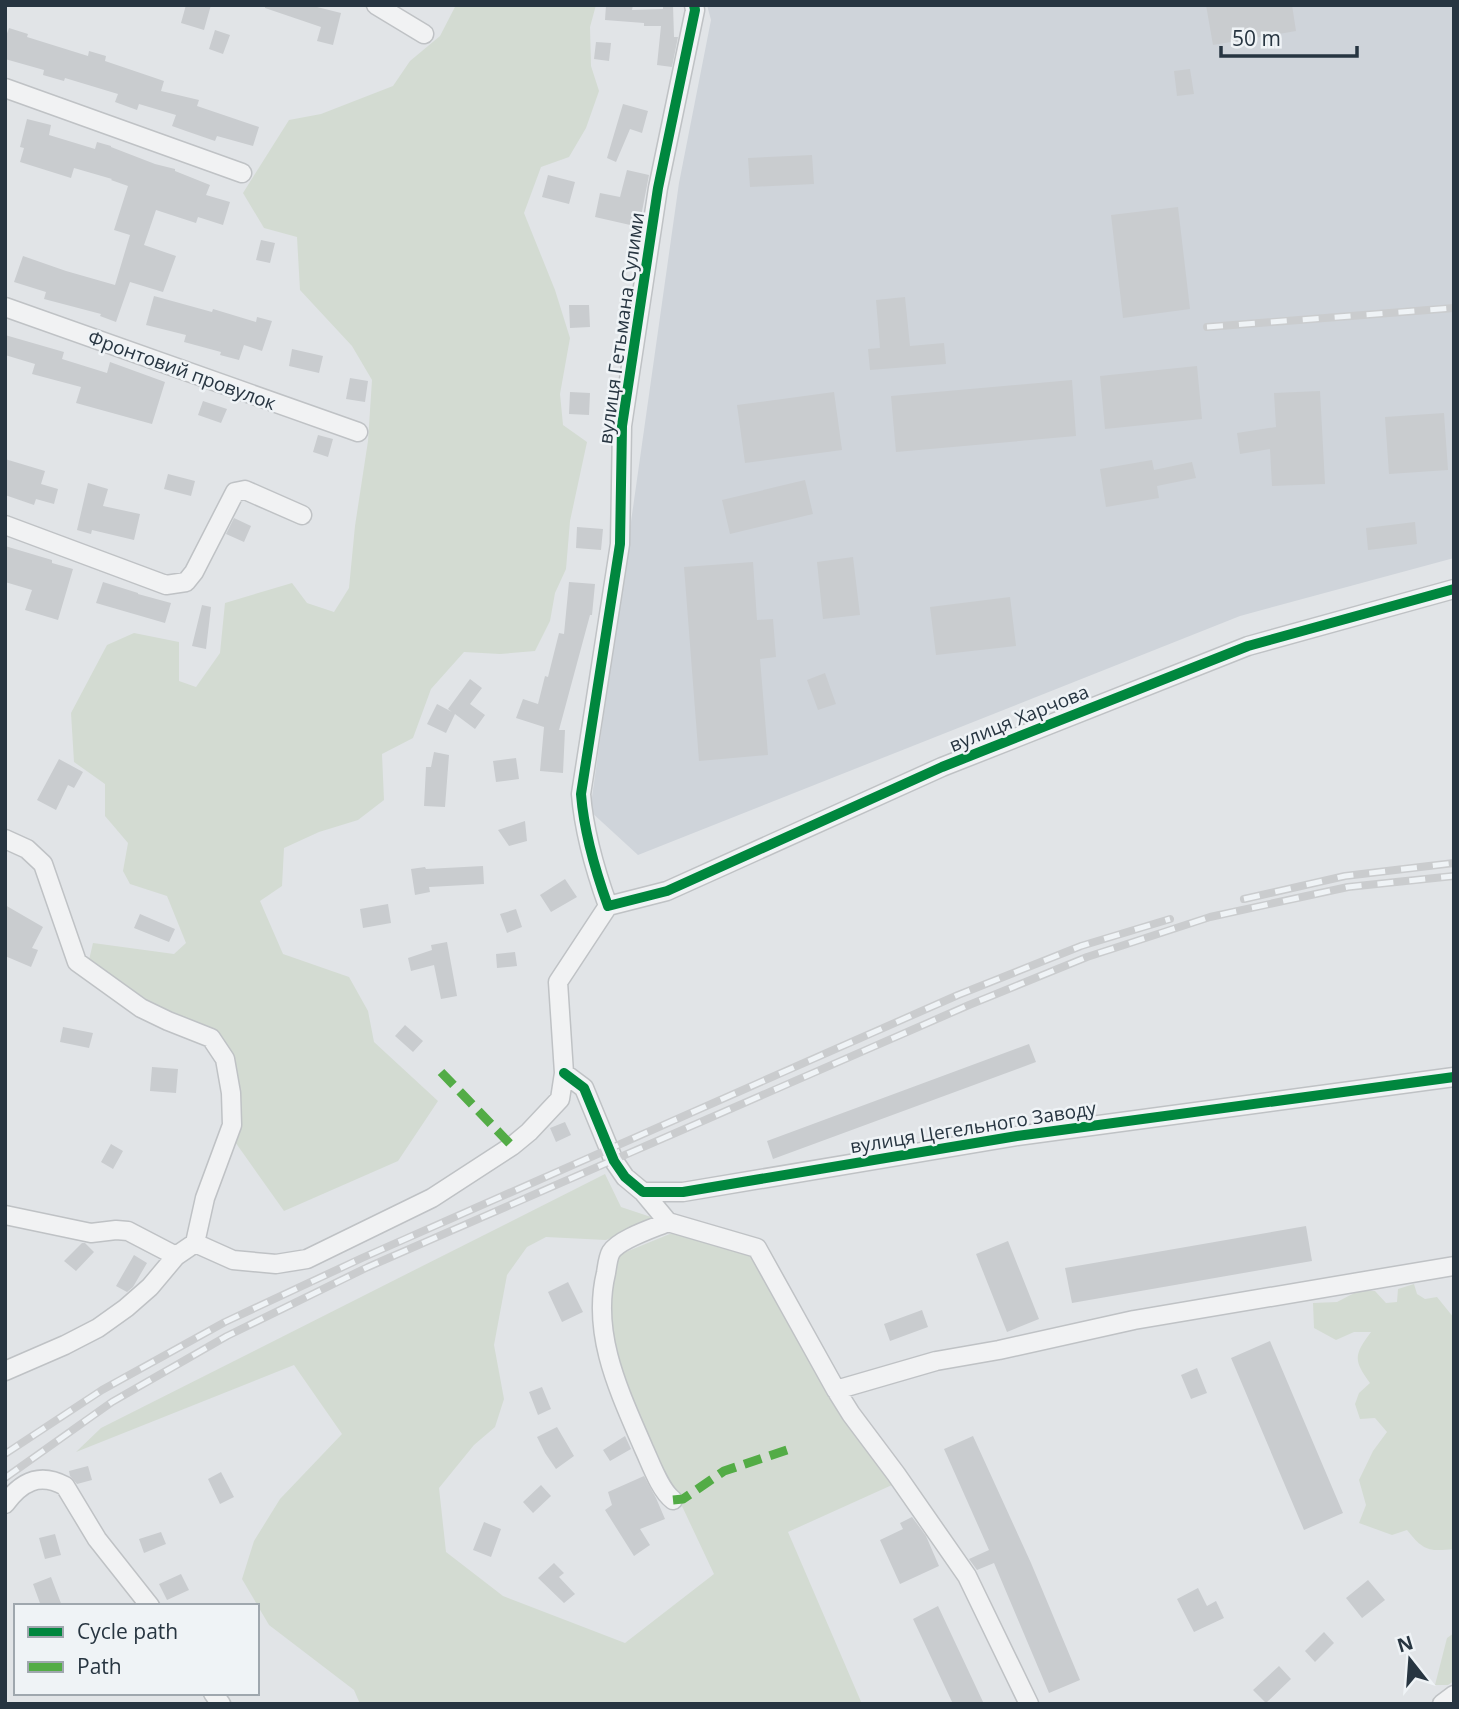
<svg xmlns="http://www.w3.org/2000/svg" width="1459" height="1709" viewBox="0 0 1459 1709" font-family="'Open Sans',sans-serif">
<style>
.built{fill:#cfd4da}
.green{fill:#d3dbd2}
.building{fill:#c9cccf}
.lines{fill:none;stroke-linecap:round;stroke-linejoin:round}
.street-casing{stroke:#bfc2c5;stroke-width:21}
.street{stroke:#f1f2f3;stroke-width:18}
.rail-casing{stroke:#caccce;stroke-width:8}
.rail{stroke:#eff3f6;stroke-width:5;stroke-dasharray:16;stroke-linecap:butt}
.quiet{stroke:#53ac46;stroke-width:9;stroke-dasharray:18 9;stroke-linecap:butt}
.cycleway-casing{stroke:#eff3f6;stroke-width:15}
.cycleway{stroke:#00873e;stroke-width:10}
.labels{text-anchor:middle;stroke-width:5;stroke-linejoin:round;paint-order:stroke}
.street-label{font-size:19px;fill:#273541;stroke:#eff3f6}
</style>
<rect width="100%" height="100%" fill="#e1e4e7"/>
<path class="built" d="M707,5H1454V558L1240,616L638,855L590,811L679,183L711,20Z"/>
<path class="green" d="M456,5H596L590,27L591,66L599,91L586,128L569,157L541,167L524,213L555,290L570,338L560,394L563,425L587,442L570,521L566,569L555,593L550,621L535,651L500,654L464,652L431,689L413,738L382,754L384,800L358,820L319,832L284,848L282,886L260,901L283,954L349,977L368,1011L374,1042L438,1101L398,1161L284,1211L233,1139L230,1057L89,960L93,943L174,954L186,943L167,896L130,884L123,871L128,843L105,816V784L74,762L71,713L107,645L134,633L179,642V681L196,687L220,653L225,603L292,583L307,603L334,612L349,588L355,526L368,441L372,380L352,346L300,290L297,237L264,228L243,193L289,120L321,114L393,86L410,61L440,36Z
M605,1174L621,1207L657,1219L606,1240L546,1237L527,1247L507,1275L494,1345L504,1399L495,1427L474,1445L439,1488L446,1552L503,1596L625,1643L714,1574L681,1504L658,1469L623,1385L609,1330V1291L616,1256L677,1231L753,1256L830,1396L892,1485L788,1532L862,1704H360L354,1690L269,1625L242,1579L254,1541L280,1499L342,1434L294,1365L76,1452L101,1428Z
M1414,1284L1417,1294L1425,1299L1437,1297L1454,1318V1549C1428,1552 1423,1550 1407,1530L1392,1535L1359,1523L1366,1505L1359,1480L1373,1451L1387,1432L1375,1418L1360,1419L1355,1404L1359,1393L1370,1383C1353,1360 1354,1355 1371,1332H1354L1336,1340L1314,1328L1313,1303L1337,1302L1360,1290L1375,1291L1386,1303L1397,1302L1398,1289Z
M1454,1633V1681L1448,1685H1435L1447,1638Z"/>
<path class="building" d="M186,5H211L204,30L181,23Z
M265,5H318L317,7L341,13L333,45L317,41L321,27L265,8Z
M606,5H633L632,10L663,9V5H673L674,37H678L672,67L657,65L661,26H644V23L605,20Z
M1206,5H1292L1296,31L1213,45Z
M9,28L28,34L27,37L88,56L89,51L106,56L105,61L164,81L161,91L199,100L197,106L259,127L253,146L217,136L215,141L186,131L172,126L176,115L139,104L137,110L115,102L118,94L65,78L64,81L43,75L44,70L5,59V39Z
M215,30L230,35L223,54L209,49Z
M596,42L611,43L609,61L594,59Z
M1190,69L1194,94L1177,96L1174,71Z
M623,104L648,111L642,133L630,129L616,162L607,158Z
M27,119L51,125L49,135L95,149L97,142L111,146V147L155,164L175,169V171L210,185L206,195L230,202L223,225L198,217L196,223L156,210L144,245L176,256L163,292L130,282L116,322L100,316L101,314L44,299L46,292L14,282L23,256L66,271L115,285L130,235L114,230L128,186L111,180L112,179L74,168L71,178L20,162L24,148L20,147Z
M812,155L814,184L750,187L748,158Z
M627,170L649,175L639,227L595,217L600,193L620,197Z
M548,175L575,182L569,204L542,197Z
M1178,207L1190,309L1123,318L1111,215Z
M261,240L275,243L270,263L256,260Z
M154,296L212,312L213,309L256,322L257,317L272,321L262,351L244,345L239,360L220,355L221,352L184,342L186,335L146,325Z
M905,297L910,346L944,343L946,364L870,370L868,349L880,348L876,300Z
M569,305H589L590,327L570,328Z
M5,335L64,352L62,359L107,373L110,362L165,382L152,424L76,403L81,387L32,374L35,364L5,355Z
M292,349L323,356L319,373L289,366Z
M1197,366L1202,419L1105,429L1100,376Z
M350,378L368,381L365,402L346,399Z
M1072,380L1076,436L896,452L891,396Z
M1320,391L1325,484L1272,486L1270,449L1240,454L1237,433L1276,427L1274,393Z
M570,392L590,393L589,415L569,414Z
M834,392L842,450L745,463L737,405Z
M203,401L227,409L221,423L198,415Z
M1444,413L1448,470L1389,474L1385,417Z
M318,435L333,439L328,457L313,452Z
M5,459L45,471L41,484L58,489L54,504L36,499L34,505L5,495Z
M1152,460L1154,470L1192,462L1196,478L1157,486L1159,498L1106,507L1100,469Z
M168,474L195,481L191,496L164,489Z
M805,480L813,514L730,534L722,500Z
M88,483L108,489L103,506L140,514L134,540L92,530L91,534L77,530Z
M234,518L251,526L244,542L226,534Z
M1415,522L1417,544L1368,550L1366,528Z
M577,527L603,529L601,550L576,548Z
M5,546L52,560V563L73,569L58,620L25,610L32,590L5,582Z
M853,557L860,615L823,619L817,562Z
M753,562L757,620L773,619L776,657L760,659L768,755L699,761L684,567Z
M103,582L138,593V594L171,603L165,623L96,603Z
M569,582L595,584L592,615H590L559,730H565L563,773L540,771L544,727L516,718L523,699L538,704L545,676L548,677L559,633L564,634Z
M1010,597L1016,646L936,655L930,607Z
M202,605L211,607L206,649L192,646Z
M825,673L836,704L818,710L807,680Z
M470,679L482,688L470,704L485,715L475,729L455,714L446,733L427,724L437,704L452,712L448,709Z
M434,752L449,755L445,807L424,806L426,767H431Z
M516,758L519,779L496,782L493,761Z
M59,759L83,772L74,788L68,785L56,810L37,800Z
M525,821L527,841L509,846L498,830Z
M483,866L484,884L429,887L430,892L415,895L411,869L425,867L426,869Z
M565,879L577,897L551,912L540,895Z
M388,904L391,923L363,928L360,909Z
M5,905L43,927L32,948L38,950L31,967L5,956Z
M516,909L522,927L507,933L500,914Z
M140,914L175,929L169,942L134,928Z
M447,942L457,996L441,999L434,965L411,971L408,958L432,950L431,945Z
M515,952L517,966L497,968L496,954Z
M405,1025L423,1041L413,1052L395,1036Z
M63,1027L93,1033L89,1048L60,1042Z
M1029,1044L1036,1062L773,1159L767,1141Z
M152,1067L178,1069L176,1093L150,1091Z
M565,1122L571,1135L556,1142L550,1128Z
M111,1144L123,1151L113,1169L101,1162Z
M1306,1226L1312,1261L1072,1303L1065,1268Z
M1008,1241L1039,1319L1007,1332L976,1254Z
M82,1243H85L94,1252L76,1271L64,1261Z
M134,1255L147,1263L133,1287L127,1292L116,1286Z
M568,1282L583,1312L562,1322L548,1292Z
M922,1310L928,1327L890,1341L884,1324Z
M1270,1341L1343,1513L1304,1530L1231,1358Z
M1197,1368L1207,1393L1191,1399L1181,1375Z
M542,1387L551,1409L538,1415L529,1392Z
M557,1427L574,1456L556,1469L545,1453L537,1437Z
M625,1436L631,1449L610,1461L603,1450Z
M973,1436L1031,1563L1080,1680L1049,1693L994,1563L977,1570L969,1559L989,1550L944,1449Z
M88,1466L92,1480L77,1484L70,1476L69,1471Z
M221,1472L234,1497L220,1504L208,1479Z
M644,1476L656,1498L665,1519L640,1529L650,1545L634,1556L605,1510L612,1505L608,1492Z
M541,1485L551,1496L533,1513L523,1502Z
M912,1517L926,1536L939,1566L900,1584L880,1540L903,1529L900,1523Z
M484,1522L501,1529L491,1557L473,1550Z
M161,1532L166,1544L144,1553L139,1539Z
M55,1534L61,1555L45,1559L39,1538Z
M554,1563L564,1573L559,1577L575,1594L564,1603L538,1578Z
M181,1574L189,1590L167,1600L159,1584Z
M51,1577L62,1606H41L33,1584Z
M1368,1580L1385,1600L1362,1618L1346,1598Z
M1198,1588L1207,1606L1216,1601L1224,1618L1194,1632L1177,1599Z
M938,1606L984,1704H953L913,1619Z
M1324,1632L1334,1643L1315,1662L1305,1651Z
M1279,1666L1291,1679L1266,1703L1253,1690Z"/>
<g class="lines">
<g class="street-casing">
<path id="street" d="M376,5L424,34
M5,88L242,173
M5,307L358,432
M5,525L166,585L186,582L194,572L235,492L245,490L302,515
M5,839L27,849L43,864L77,962L141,1008L168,1021L211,1038L225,1059L231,1093L232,1125L205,1198L195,1243L176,1256L128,1231L116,1230L91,1233L5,1215
M608,906C595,870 584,832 581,794L620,544L622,426L658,188L695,10L694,5
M608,906L667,891L942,767L1248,646L1454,589
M564,1073L584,1088L614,1161L625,1177L643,1192H683L1017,1136L1454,1077
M643,1192L668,1222C654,1228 619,1239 611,1252C608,1257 607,1267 606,1273C591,1335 620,1393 644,1449C651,1464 660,1490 673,1500
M668,1222L757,1248L836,1390L851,1414L896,1474L967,1576L1029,1704
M195,1243L233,1260L276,1264L307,1259L432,1198L512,1146L529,1132L560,1099L564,1073L558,982L608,906
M5,1371L65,1345L98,1328L126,1308L150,1287L176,1256
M836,1390L936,1361L999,1350L1134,1320L1454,1266
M5,1504C21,1482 39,1472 65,1486L97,1539L150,1606
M213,1693L221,1704
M1442,1704L1454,1695"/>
</g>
<use href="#street" class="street"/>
<g class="rail-casing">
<path id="rail" d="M1207,327L1454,308
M1244,899L1345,876L1454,863
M5,1454L102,1390L225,1322L362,1258L958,995L1081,946L1170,919
M5,1478L112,1402L227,1336L368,1267L969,1005L1087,957L1210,917L1348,887L1454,876"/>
</g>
<use href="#rail" class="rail"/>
<path class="quiet" d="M441,1072L512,1146
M673,1500L683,1499L724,1471L793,1448"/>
<g class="cycleway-casing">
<path id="cycleway" d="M694,5L695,10L658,188L622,426L620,544L581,794C584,832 595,870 608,906L667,891L942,767L1248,646L1454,589
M564,1073L584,1088L614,1161L625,1177L643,1192H683L1017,1136L1454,1077"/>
</g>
<use href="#cycleway" class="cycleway"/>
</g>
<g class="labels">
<g class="street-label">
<text transform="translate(621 328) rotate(-82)" y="7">вулиця Гетьмана Сулими</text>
<text transform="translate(182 370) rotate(20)" y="7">Фронтовий провулок</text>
<text transform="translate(1019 718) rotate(-22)" y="7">вулиця Харчова</text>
<text transform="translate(973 1127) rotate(-9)" y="7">вулиця Цегельного Заводу</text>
</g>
</g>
<rect width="1459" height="1709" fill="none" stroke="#273541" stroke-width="14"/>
<rect x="14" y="1604" width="245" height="91" fill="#eff3f6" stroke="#9fa7ae" stroke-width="2"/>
<rect x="28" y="1627" width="35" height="10" fill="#00873e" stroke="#9fa7ae" stroke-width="2"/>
<text x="77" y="1639" font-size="21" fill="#273541">Cycle path</text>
<rect x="28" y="1662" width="35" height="10" fill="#53ac46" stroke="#9fa7ae" stroke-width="2"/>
<text x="77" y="1674" font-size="21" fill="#273541">Path</text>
<g transform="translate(1410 1660) rotate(343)" stroke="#eff3f6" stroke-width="5" paint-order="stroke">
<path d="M0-5L12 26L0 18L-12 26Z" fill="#273541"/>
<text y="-10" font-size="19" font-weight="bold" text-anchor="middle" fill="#273541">N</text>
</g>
<path d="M1221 46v10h136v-10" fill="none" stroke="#273541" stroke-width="3.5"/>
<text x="1232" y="46" font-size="21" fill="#273541" stroke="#eff3f6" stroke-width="5" paint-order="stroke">50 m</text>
</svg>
